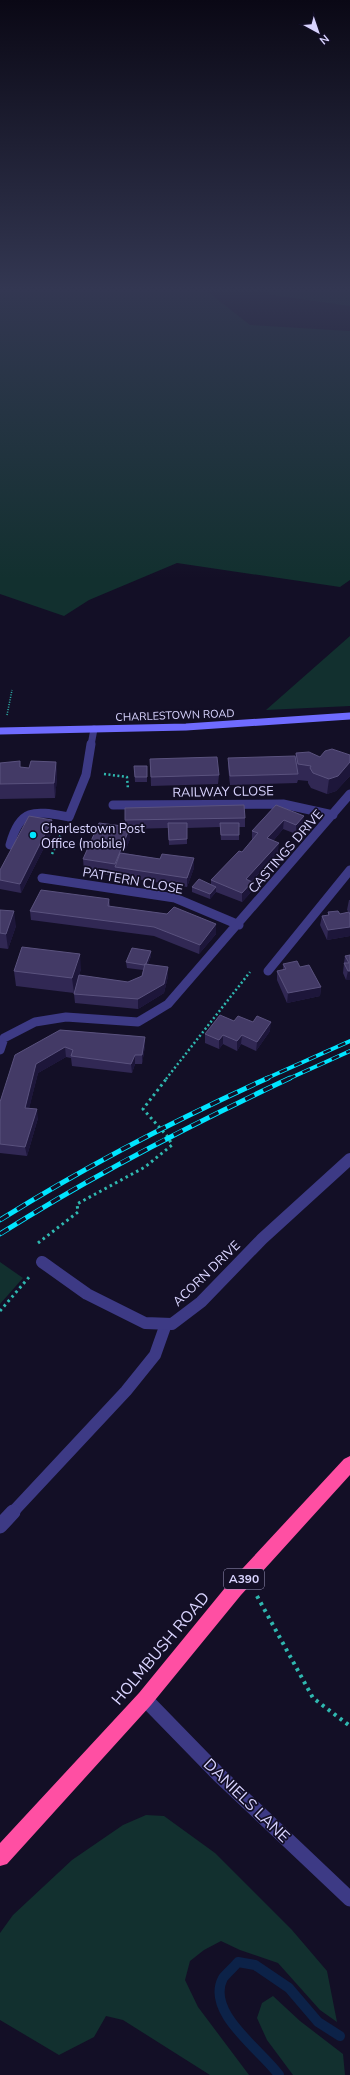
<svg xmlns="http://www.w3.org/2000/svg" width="350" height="2075" viewBox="0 0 350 2075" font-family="'Nunito Sans',sans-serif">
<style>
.green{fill:#12302f}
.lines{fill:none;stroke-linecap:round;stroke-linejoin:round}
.stream{stroke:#0c2248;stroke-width:10}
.path-far3{stroke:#2fb8b0;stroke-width:1.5;stroke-dasharray:1 1.5;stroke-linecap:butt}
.path-far2{stroke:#2fb8b0;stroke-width:2.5;stroke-dasharray:2 2.5;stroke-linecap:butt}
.path-far1{stroke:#2fb8b0;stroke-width:3;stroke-dasharray:2.5 3.5;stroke-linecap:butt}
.path{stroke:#2fb8b0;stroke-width:4;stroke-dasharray:3 4.5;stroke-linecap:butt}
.lane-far3{stroke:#3d3a85;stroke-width:7}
.lane-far2{stroke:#3d3a85;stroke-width:9}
.lane-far1{stroke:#3d3a85;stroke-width:12}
.lane{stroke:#3d3a85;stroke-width:15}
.street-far2{stroke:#3d3a85;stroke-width:9}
.street-far1{stroke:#3d3a85;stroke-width:12}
.street{stroke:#3d3a85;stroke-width:15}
.secondary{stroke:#6f6bff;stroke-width:7}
.highway{fill:#ff4fa3;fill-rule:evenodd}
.rail-far1-casing{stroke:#00e5ff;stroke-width:4}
.rail-casing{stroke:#00e5ff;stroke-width:5}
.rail-far1{stroke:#130f26;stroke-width:2.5;stroke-dasharray:8;stroke-linecap:butt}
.rail{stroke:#130f26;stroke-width:3.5;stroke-dasharray:10;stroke-linecap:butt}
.wall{fill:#312854}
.shaded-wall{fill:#1d163a}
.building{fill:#433a66;stroke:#5a527e}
.poi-dot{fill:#00e5ff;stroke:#130f26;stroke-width:1.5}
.labels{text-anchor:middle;stroke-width:3.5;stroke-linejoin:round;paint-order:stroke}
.far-street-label{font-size:11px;fill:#d9d4ff;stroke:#130f26}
.shield{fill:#130f26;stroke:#9e99be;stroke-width:1}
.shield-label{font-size:12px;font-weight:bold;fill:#d9d4ff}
.street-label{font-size:13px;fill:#d9d4ff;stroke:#130f26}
.poi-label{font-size:13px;fill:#d9d4ff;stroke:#130f26;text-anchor:start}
.near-street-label{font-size:16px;fill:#d9d4ff;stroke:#130f26}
</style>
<rect width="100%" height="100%" fill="#130f26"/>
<path class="green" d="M0,288H203L250,325L350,331V580L340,587L177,563L89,600L64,616L0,594Z
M260,288H350V306L272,295Z
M350,636V706L266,710Z
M0,1262L23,1278L0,1304Z
M146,1815L164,1816L215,1853L292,1930L327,1971L337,2022L320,2010L278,1963L240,1950L221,1941L204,1950L190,1961L185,1980L198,2007L249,2075H210L123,2020L106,2016L94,2037L59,2055L0,2020V1933L13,1915L72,1860L123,1825Z
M273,1996L300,2021L343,2054L345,2075H293L267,2040L257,2018L262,2003Z"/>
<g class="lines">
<path class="stream" d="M279,2075C261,2050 205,2012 223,1978C227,1973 234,1967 238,1962L255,1965L289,1988L318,2022L340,2036"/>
<path class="path-far3" d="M7,715L12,690"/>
<path class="path-far2" d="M104,774L127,777L128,789
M52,854L62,832
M166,1079L250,972"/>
<path class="path-far1" d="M38,1243L78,1212L77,1204L145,1167L172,1145L168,1137L143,1109L167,1078
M0,1311L30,1276"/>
<path class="path" d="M257,1596L313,1698L350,1726"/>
<path class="lane-far3" d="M91,745L94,729"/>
<path class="lane-far2" d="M10,845C20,807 35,811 69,817L86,775L91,744"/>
<path class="lane-far1" d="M12,1513L126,1391L155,1355L166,1324"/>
<path class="lane" d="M0,1526L13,1512"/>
<path class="street-far2" d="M113,805L283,804L333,815
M42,878L175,898L239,925
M268,971L350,870
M0,1050L4,1038L35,1022L66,1017L138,1022L168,1004L350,794"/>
<path class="street-far1" d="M42,1262L87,1294L145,1323L172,1324L201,1302L262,1239L350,1159"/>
<path class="street" d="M145,1699L219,1775L350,1899"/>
<path class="secondary" d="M0,731L186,727L350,716"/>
<path class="highway" d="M350,1456V1475L241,1595L151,1705L7,1864L0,1866V1843L139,1693L229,1583L344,1459Z"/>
<g class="rail-far1-casing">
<path id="rail-far1" d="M265,1079L350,1041
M288,1079L350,1051"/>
</g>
<g class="rail-casing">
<path id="rail" d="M0,1220C86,1166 175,1120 268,1078
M0,1234C93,1175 190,1125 290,1078"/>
</g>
<use href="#rail-far1" class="rail-far1"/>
<use href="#rail" class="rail"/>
</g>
<path class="wall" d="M296,753L350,776L336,791L327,794L311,788L308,783V781L298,780L297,783L230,785L228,767V758L295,759Z
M150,759L219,775L218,784L151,786Z
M56,762L57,777L55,798L0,799V763L21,767L29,768Z
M134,766H147V782H135Z
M276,805L303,825L296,834L283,829L273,841L278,852L252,881V891L242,902L216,892L210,899L192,892V887L211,884V880L242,852L252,840V831Z
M125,808L245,818V827H239V840H221L220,827L187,828V844L169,845L168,828L130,829V839L124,853L160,859L194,858V868L187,887L84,871L83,859L125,826Z
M53,830L21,893L0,889V870Z
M109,899L110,906L216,934L199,954L154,936L31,920L30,911Z
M349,900H350V936L327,940L320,925L322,916L328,915V912L340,914L349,912L347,910Z
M0,910L16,926L8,949L0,948Z
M151,951V956L148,964L168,976L164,993L138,1009L75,1003L74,994L76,987L74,993L16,986L14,971L81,969L79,975L128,982L142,976L143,970L127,968L126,962Z
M350,955V980H346L343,973L344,963L345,956Z
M283,964L300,967L321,987L320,996L287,1003L277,980V971L283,970Z
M234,1021L270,1031L256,1051L241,1044L237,1051L223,1044L219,1049L205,1043V1034Z
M60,1030L145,1037V1046L142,1064H135L132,1073L72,1066L71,1058L66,1057L38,1073L29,1108L38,1118L27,1156L0,1153V1102Z"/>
<path class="shaded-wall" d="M56,762L57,777L55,798L54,783Z
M350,762V776L336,791L327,794L329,779Z
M304,816L303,825L296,834V825Z
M52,820L53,830L21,893L20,884Z
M284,820L283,829L267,848V838Z
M130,827V839L119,868L115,867V864Z
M279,843L278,852L245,888L246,879Z
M194,858V868L187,887V878Z
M252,882V891L242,902V893Z
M216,887V892L210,899V894Z
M14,911L16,926L8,949L6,934Z
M216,924V934L199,954L200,945Z
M350,927V936L327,940L328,930Z
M151,951V956L146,971V965Z
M80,954L81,969L74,993L72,978Z
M168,967V976L164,993L138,1009V999Z
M348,971H350V980H346Z
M321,987L320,996L287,1003L288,993Z
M271,1022L270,1031L256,1051L257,1042Z
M223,1035V1044L219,1049V1040Z
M242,1035L241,1044L237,1051V1041Z
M145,1037V1046L142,1064V1055Z
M65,1047L66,1057L38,1073L27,1117L25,1108L36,1064Z
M135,1055V1064L132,1073L131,1064Z
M37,1109L38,1118L27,1156L25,1147Z"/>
<path class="building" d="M332,749L350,755V762L338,776L329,779L313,773L310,768L311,766L298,764L296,753L309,752L320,757L325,751Z
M295,756L298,774L230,776L228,758Z
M217,757L219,775L151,777L150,759Z
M20,761V767L29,768L31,761L56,762L54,783L0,784V763Z
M134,766H147V777H135Z
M244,805L245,818L125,820V808Z
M276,805L304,816L296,825L284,820L267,838L279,843L246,879L252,882L242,893L211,880L239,851L242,852L258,833L252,831Z
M29,816L52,820L20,884L0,880V870Z
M99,823L130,827L115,864L83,859Z
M168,823H187V839L169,840Z
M220,823H239V835H221Z
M120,853L160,859L162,854L194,858L187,878L115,867Z
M199,879L216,887L210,894L192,887Z
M41,890L109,899L108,906L167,914L174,907L216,924L200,945L154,927L30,911Z
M0,910L14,911L6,934L0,933Z
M338,911L340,914L349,912L350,915V927L328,930L322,916L329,915L328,912Z
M22,947L80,954L72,978L14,971Z
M132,948L151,951L146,964H145L144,965L126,962Z
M350,955V971H348L344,963H349L345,956Z
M297,961L300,967L309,965L321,987L288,993L277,971L286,969L283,964Z
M145,964L168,967L164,984L138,999L74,994L79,975L128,982L142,976Z
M220,1015L234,1021L238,1016L253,1022L257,1016L271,1022L257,1042L242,1035L237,1041L223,1035L219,1040L205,1034Z
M60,1030L145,1037L142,1055H135L131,1064L71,1056L73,1050L65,1047L36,1064L25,1108L37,1109L25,1147L0,1144V1102L15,1055Z"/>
<linearGradient id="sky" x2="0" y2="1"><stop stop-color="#0a0815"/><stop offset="0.5" stop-color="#333752"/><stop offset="1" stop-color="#333752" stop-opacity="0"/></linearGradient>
<rect width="350" height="579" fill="url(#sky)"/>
<circle class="poi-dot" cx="33" cy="835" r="4"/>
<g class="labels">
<g class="far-street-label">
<text transform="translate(175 715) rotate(-2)" y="4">CHARLESTOWN ROAD</text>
</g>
<rect class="shield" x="224" y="1569" width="40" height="20" rx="3"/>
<g class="shield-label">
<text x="244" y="1583">A390</text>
</g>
<g class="street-label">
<text transform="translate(223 791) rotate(-1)" y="5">RAILWAY CLOSE</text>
<text transform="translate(285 851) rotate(-49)" y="5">CASTINGS DRIVE</text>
<text transform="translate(133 880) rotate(10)" y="5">PATTERN CLOSE</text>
<text transform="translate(206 1273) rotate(-44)" y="5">ACORN DRIVE</text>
</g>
<g class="poi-label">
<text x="41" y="833">Charlestown Post<tspan x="41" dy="15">Office (mobile)</tspan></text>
</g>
<g class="near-street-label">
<text transform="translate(160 1648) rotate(-50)" y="6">HOLMBUSH ROAD</text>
<text transform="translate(247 1800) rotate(44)" y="6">DANIELS LANE</text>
</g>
</g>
<g transform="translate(318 32) rotate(140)" stroke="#130f26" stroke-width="3" paint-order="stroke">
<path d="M0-3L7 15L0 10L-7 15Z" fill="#d9d4ff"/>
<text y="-6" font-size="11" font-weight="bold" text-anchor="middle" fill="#d9d4ff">N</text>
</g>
</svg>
